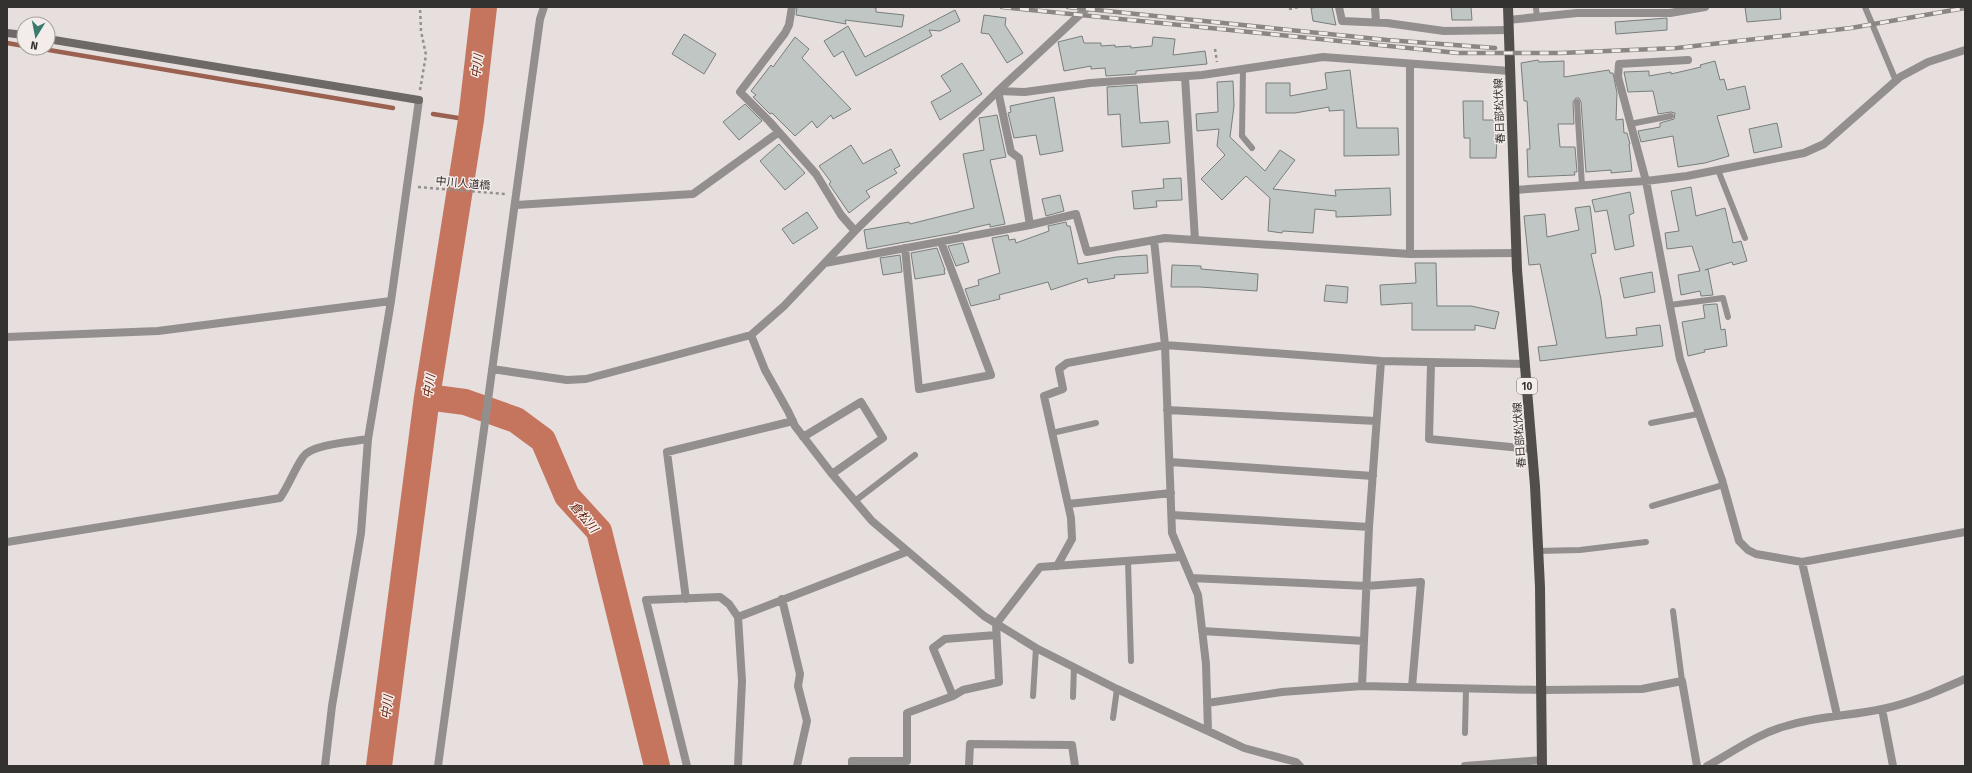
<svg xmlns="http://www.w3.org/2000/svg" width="1972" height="773" viewBox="0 0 1972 773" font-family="'Fira Sans','Noto Sans JP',sans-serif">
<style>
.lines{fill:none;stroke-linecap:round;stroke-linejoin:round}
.stream{stroke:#9a6150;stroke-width:4.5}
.river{stroke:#c5755e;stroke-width:26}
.building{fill:#bfc6c4;stroke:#787e7c}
.path{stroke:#95908e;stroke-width:2.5;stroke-dasharray:3 3;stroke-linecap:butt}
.lane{stroke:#928f8e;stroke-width:6}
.street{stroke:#928f8e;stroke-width:8}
.secondary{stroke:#6d6967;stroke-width:8}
.primary{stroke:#524e4c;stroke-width:10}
.rail-casing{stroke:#8a8684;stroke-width:4.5}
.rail{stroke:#f3ecea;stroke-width:3;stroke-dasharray:9;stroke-linecap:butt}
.labels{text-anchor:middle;stroke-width:3;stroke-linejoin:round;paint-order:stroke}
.shield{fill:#f3ecea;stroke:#6d6a68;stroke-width:1}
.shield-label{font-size:10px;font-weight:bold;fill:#343231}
.street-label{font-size:11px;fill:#343231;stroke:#f3ecea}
.water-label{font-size:12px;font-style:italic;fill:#651c04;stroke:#f3ecea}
</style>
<rect width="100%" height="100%" fill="#e6dfdd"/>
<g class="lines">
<path class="stream" d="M7,43L24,46
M37,48L393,108
M433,114L471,120"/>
<path class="river" d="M427,397L465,402L516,420L543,440L567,496L599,531L657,766
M379,766L427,397L471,120L484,7"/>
</g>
<path class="building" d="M797,7H870L876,8V12L904,15L902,27L845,20L846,24L796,15Z
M1320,7H1332L1336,25L1313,21L1311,8Z
M1451,7H1471L1472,20H1452Z
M1745,7H1780L1781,19L1747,22Z
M955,10L960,21L940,31L929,30L932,36L856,76L843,51L834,57L824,41L848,26L865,57Z
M984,15L1006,18L1005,25L1023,53L1007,63L989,34L981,33Z
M1667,18V30L1616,34L1615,22Z
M684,34L716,54L704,74L672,54Z
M1082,36L1084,43H1101V46L1115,45V47L1131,46V48L1152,46L1153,37L1175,39L1173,55L1205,51L1207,64L1136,71V74L1106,76L1105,68L1091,69V66L1064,71L1058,42Z
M795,37L809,49L802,58L851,109L833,119L831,115L817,128L812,121L795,136L772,113L770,114L753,97L756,95L751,91L771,65L773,67Z
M1538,60L1539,62L1564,61V77L1609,70L1610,73H1613L1617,93L1616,120L1623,119L1624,133H1627L1630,144H1629L1632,171L1611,173V170L1586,172L1581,102L1579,98H1576L1573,102L1574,124H1558L1560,147H1575L1577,172H1574L1575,175L1528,177L1527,149H1530L1527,101H1524L1521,63Z
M1715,61L1720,80L1724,79L1727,90L1745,86L1750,109L1717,116L1729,156L1705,163L1678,167L1673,136L1641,142L1638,131L1660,127V123L1674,119L1675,113L1671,112L1658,114L1653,91L1628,92L1624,72L1649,71V76L1671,72V74L1701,67L1700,65Z
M962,63L982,94L940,120L931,102L951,91L941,76Z
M1350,70L1357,128H1398L1399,155L1344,156V110L1329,111V107L1295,113H1266V83H1290V96L1327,89L1325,73Z
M1233,81L1234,106L1230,137L1265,171L1280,150L1295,160L1273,189L1336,196L1335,190L1390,188L1391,215L1336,217V211L1315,209L1313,233L1283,231L1282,233L1268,231L1270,198L1246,176L1222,200L1201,179L1225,155L1217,146L1219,129L1197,131L1196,114L1218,112L1217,82Z
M1137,85L1140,123L1168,121L1170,143L1122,147L1120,114L1108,115L1107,87Z
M1054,97L1063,151L1040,155L1036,135L1014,138L1008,113L1011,112L1010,106Z
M1463,101H1483V120H1498L1496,158H1470V138H1464Z
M745,104L762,121L739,140L723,122Z
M997,115L1006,157L990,160L1005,224L990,227V224L959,231V232L867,249L864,230L909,222L910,224L974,208L963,154L984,150L979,118Z
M1777,123L1782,147L1754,153L1749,129Z
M779,144L805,173L785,190L760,161Z
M851,145L863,164L891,149L900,166L894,169L897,173L866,191L870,197L849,213L829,184L831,182L819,166Z
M1181,178L1182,200L1156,201L1157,207L1134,209L1132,191L1164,188L1163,179Z
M1691,187L1696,216L1725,208L1733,243L1741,241L1747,261L1733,265L1732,262L1705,270L1708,269L1713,295L1701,296L1700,291L1681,295L1678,275L1700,271L1692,246L1667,249L1665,233L1679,231L1671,191Z
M1630,192L1634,213L1629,215L1634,246L1615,250L1607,210L1595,212L1592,200Z
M1060,195L1064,211L1046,216L1042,199Z
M1590,206L1596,253L1591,254L1601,299L1606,338L1637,335L1636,328L1660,325L1663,346L1540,361L1538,347L1557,345L1540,264L1529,265L1524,216L1545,214L1547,237L1579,230L1575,208Z
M807,212L818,228L793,244L782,229Z
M1066,222L1067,226H1070L1078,264L1116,257L1147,255L1148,273L1114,275L1115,278L1088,283L1087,278L1051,290L1048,282L999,295L1000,299L971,306L965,289L979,285L978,280L1000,273L992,238L1008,235L1009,240L1015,239L1016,243L1049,231L1048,226Z
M963,243L969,262L956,266L948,246Z
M937,248L945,270H944L945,274L915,279L911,253Z
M900,255L902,272L883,275L880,258Z
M1415,263H1436L1437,306H1471L1499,312L1495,329L1475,325V330H1412V303L1381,305L1380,285L1416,283Z
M1172,265L1201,266V269L1258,274L1257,291L1200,287H1171Z
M1652,272L1655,292L1624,298L1620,278Z
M1326,285L1348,287L1347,303L1324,301Z
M1715,304H1717L1721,330L1725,329L1727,346L1704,350L1705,352L1688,356L1682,322L1705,318L1703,305Z"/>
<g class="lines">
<path class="path" d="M1289,9L1299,7
M1215,49L1217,62
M420,90L426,55L421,31L420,7
M418,187L506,194"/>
<path class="lane" d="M1865,7L1896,81
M1536,8L1537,17
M1243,69L1242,136L1252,148
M1577,102L1582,186
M1630,124L1671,116
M1718,170L1745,238
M1670,305L1723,298L1728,317
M1651,423L1698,414
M1052,433L1096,423
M855,501L915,455
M1652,506L1723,485
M1538,551L1580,550L1646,542
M1128,561L1131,661
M1673,611L1682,681
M1033,696L1036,648
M1073,697L1074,667
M1113,718L1117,689
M1465,733L1466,688"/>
<path class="street" d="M792,7L789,25L785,33L740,92L769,121L816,174L841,215L855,231
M1339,7L1342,21L1387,23L1444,31L1509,30
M1375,7L1376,22
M1508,20L1577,13H1670L1705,7
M1688,60L1619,64L1618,77L1646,181L1680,359L1722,480L1739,541L1748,550L1756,554L1802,562L1965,532
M1185,77L1195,240
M998,91L1011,152L1019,158L1030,225L1076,214L1087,252L1165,238L1410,254L1516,253
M998,91L1025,92L1090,83L1202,75L1323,57L1510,71
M1514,190L1646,181L1687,176L1804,153L1824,144L1900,77L1928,62L1965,50
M516,205L693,194L779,132
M1154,240L1165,345L1172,533L1198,595L1206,664L1208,731
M905,248L919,389L991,375L941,242
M1410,254V64
M825,263L1030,225
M751,335L765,370L788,411L795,426L832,474L872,521L984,616L1036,648L1117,689L1208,731L1244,748L1296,762L1300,766
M7,337L158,331L391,301
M1431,363L1429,439L1532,449
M492,369L567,380L586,379L751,335L784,306L855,231L998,91L1088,7
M1167,410L1376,421
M803,437L861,402L883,438L832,474
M1170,462L1373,476
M1068,504L1171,493
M1172,515L1369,527
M7,542L280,498C289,485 294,470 303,457C311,444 352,442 368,439
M1802,562L1837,715
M1057,566L1072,539L1071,518L1044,396L1063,389L1059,369L1067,363L1165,345L1381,361L1525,364
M1191,578L1366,586L1421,582L1412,687
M686,599L667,452L793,421
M782,599L800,674L798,686L807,721L797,766
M738,617L906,552
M1202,631L1364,641
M1362,686L1369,527L1381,361
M953,696L933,648L945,639L996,635
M1207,703L1282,692L1362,686L1542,690L1642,689L1682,681L1697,766
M1882,709L1893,766
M325,766L332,706L361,533L368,439L391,301L419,100
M438,766L540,19L544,7
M687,766L646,600L720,597L729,604L738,617L742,681L738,766
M852,766V761H907V713L953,696L963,690L999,682L996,624L1040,567L1182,557
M969,766L970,744L1072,745L1075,766
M1465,766L1542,760
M1707,766C1733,752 1757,734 1786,726C1817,716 1850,716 1882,709C1911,703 1938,691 1965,679"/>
<path class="secondary" d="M7,33L24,35
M48,39L419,100"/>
<path class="primary" d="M1508,7L1517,270L1535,486L1540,587L1542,766"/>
<g class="rail-casing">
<path id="rail" d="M1002,7L1458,53H1561L1677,48L1851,28L1965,8
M1068,7L1387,40L1495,48"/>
</g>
<use href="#rail" class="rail"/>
</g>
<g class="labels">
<rect class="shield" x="1517" y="378" width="20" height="16" rx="3"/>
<g class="shield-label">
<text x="1527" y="390">10</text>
</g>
<g class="street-label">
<text transform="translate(1499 111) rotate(-92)" y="4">春日部松伏線</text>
<text transform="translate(463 183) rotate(5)" y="4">中川人道橋</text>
<text transform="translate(1519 435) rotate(-94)" y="4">春日部松伏線</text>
</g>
<g class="water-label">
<text transform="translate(477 66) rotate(-83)" y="4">中川</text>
<text transform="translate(429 386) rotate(-81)" y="4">中川</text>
<text transform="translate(584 517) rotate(50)" y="4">倉松川</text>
<text transform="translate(387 707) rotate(-83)" y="4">中川</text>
</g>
</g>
<rect width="1972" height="773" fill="none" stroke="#343231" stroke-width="16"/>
<g transform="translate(36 36) rotate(190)"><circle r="19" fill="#f3ecea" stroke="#a7a2a0"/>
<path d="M0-3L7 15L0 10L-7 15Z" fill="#387b6e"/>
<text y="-6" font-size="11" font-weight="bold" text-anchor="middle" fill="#343231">N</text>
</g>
</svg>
